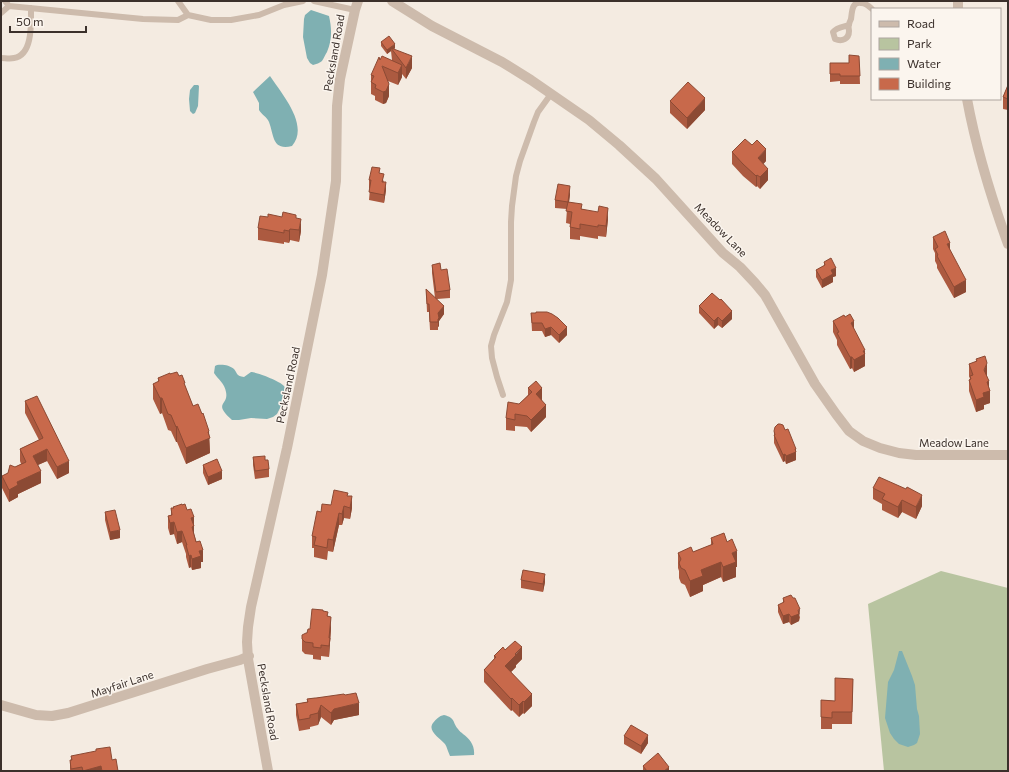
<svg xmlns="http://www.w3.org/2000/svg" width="1009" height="772" viewBox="0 0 1009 772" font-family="Commissioner,sans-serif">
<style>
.green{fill:#b8c4a0}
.water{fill:#7fb0b2}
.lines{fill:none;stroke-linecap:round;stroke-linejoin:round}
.lane{stroke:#cdbbac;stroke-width:6}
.street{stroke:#cdbbac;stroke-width:10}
.wall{fill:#ac5a40}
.shaded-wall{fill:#8c4a34}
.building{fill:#c8694b;stroke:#8c4a34}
.labels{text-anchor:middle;stroke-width:3;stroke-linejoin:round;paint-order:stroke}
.street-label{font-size:11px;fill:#3b302b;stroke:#fbf5ee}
</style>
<rect width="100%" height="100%" fill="#f4ebe1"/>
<path class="green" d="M941,571L1008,588V771H884L868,604Z"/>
<path class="water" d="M311,10L329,16C332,29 332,40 327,52C325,55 324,58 322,61C320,63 316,64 313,65L310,63L307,58L303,37L304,19L305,15Z
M270,76C281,93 310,125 292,146C272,151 274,135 269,122C267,117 262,115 259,110V103L253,92Z
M194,85H198L199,86L198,106L195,113L193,114L190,111L189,99L190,90Z
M217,365C222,364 230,365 234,369C238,374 236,376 244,377L251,372C257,372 279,381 283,385C286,388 288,393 288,397L283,402L277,414L273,417L267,419L251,418L239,420H232C212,402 229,406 226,392C225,384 218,379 214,373L215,366Z
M899,651H902L912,676L915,685L917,709L919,716L920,734L917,743L914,745L908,747L899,744L894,739L890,733L885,718L888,682L894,670Z
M444,715C456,718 452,722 458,729C460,732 461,732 463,734C470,739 475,746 474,755L450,756C448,752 447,747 445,744C440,738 427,731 433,723C436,719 439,716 444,715Z"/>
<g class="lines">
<path class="lane" d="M5,1L9,6L143,19L178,20L188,15
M178,1L188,15L211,20H231L259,15L284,5L303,1
M314,1L355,10
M1,13L9,6
M849,25C843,27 837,27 833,32L835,39C842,42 849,39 849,31C849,29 848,27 849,25C849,23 850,21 851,19C852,12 852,1 861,3C866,3 869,6 872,9
M1,58C5,58 10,59 14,58C33,55 31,23 31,8
M503,395L497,377L492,358L491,346L494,335L507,302L511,280V222L512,206L516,176L520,161L534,122L538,112L551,94"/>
<path class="street" d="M392,1L432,26L502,62L531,80L589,120L619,145L656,179L723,253L740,267L755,283L765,295L815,384L836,414L849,431L863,441L880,448L899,453L916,455H1008
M958,9V1
M967,99C976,148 991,197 1008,244
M1,705L36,715L52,716L68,713L207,669L240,660L249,656
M268,771L248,659L247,642L248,627L251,607L287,448L322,275L336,181L337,106L340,79L355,10L358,1"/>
</g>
<path class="wall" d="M381,42L395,48L394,49L412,68L406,79L402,74V77L398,85L388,81L389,96L386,103L383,104L375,100V96L371,94V75L392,60L391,51L387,54L381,46Z
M859,56L860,84H840V81L830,82V63H849Z
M1008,85V110L1003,109V97Z
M670,101L705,110L687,129L670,113Z
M732,152L766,161L763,164L768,180L760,189L757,186L756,187L743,176L732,164Z
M380,173L384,182L386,190L384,203L369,200L370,188H369V180Z
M570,194L569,202L582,209L608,219L606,237L598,236V239L580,236V240L570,239V224L566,223L567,209L555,208V200Z
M268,217H282L296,218L301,231L299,242L290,240L289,243L284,242V244L258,240V228Z
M933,237L950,251L966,292L954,298L937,268V265L935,261V253L933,249Z
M824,262L836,276L833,277V282L822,288L816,277V270L824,266Z
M432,265L441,270L450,290V298L437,299L444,314L439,321V326L438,327V330H430L429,312H427L426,289L435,298L432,273Z
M720,300L732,319L722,328L718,325L714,329L699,313V306Z
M531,313L567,335L559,343L551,335L545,337L542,331H532Z
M833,321L854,330L865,354V366L854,372L852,368L850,369L837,345V340L833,332Z
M976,359L987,375V376L989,387L990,403L984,405V409L976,412L969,391V380L970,379L969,376V364L976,362Z
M170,374L179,376L185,386L193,406L209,437L210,453L186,464L177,442H176L171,431L168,430L162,413L160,414L153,399V384L158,382V378Z
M528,388L542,400L546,417L531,432L527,427L515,426V431L506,430V418L528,395Z
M25,401L69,473L57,479L47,461L38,465L41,483L18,494V497L9,502L2,488V476L8,473L15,467L21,464L20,461V449L39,440L25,413Z
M774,431L796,457V460L786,464L785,461L783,462L774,443Z
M253,457L265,460L269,469V477L255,479L253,465Z
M203,465L222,479L208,485L203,473Z
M873,488L922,506L916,519L902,512L898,518L882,510V504L873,499Z
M348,496L352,508L350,519L344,518L342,525H339L333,552L328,551L327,560L314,557V548H312V536L321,512L331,505Z
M171,508L187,510L194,517V534L203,562H201V568L192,570L191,567L189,568L186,557V554L182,542L177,544L174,534L170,535L168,528V516L171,515Z
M105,512L120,538L110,540L105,520Z
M711,538L737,567H736V577L723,582L721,577L703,585V591L690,597L685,585L681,583L679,578V571L678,568V553L693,552L711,545Z
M521,580L545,582L543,592L521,588Z
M783,598L800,617L799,621L791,625L789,622L783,624L778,612V605L783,603Z
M323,611L328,616L331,628L329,657L321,656V660L313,659V655L305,654L302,651V639L307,633Z
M505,650L522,659L516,665V667L511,672L532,706L524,714L523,713L519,717L512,710L511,711L484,682V670L494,659V656Z
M853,679L852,724H832V729H821V700L835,701Z
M345,695L359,715L334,720L331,725L321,717L318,725L310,727V729L299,731L296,715V704L307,702V699Z
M624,736L648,743L641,754L624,744Z
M71,756L112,760L118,771H70V760H71Z
M643,766L669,771H643Z"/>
<path class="shaded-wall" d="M395,44V48L393,50L391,48V51L387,54V50Z
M412,56V68L406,79V68Z
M402,65V77L398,85V73Z
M389,84V96L386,103L383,104V92Z
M705,98V110L687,129V118Z
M766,149V161L758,170V158Z
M768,169V180L760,189V177Z
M757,175V186L756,187V176Z
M386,182V190L384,203V195Z
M570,186V194L568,210V202Z
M608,208V219L606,237V226Z
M301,219V231L299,242V230Z
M290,229V240L289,243V231Z
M950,243V254L947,244Z
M836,268V276L833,277V282L822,288V280L831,270Z
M966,280V292L954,298V287Z
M444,306V314L439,321V326L438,327V313Z
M732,311V319L722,328V321Z
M718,317V325L714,329V321Z
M854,321V333L851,323Z
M551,327V335L545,337V329Z
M567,327V335L559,343V335Z
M865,350V366L854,372V360Z
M850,357H852V368L850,369Z
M987,363V375L984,382V370Z
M989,381V391H990V403L984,405V409L976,412V400L983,393L987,382Z
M542,388V400L536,405V394Z
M160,398H162V413L160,414Z
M546,405V417L531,432V420Z
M177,426V442H176V427Z
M209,431L210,453L186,464V448Z
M47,449V461L33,467V456Z
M795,449H796V460L786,464V456Z
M785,454V461L783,462V455Z
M69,461V473L57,479V467Z
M41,471V483L18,494V497L9,502V490L17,482Z
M222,471V479L208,485V477Z
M922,495V506L916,519V507Z
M352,496V508L350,519V508Z
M902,500V512L898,518V507Z
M344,506V518L342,525V514Z
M339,513V525L333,552V540Z
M194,517V538L192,539L191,518Z
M174,522V534L170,535V523Z
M120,530V538L110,540V532Z
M182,531V542L177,544V532Z
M203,550V562H201V568L192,570V559L199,551Z
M737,551V567H736V577L723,582V567L732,553Z
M191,555V567L189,568V556Z
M721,562V577L703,585V591L690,597V581L701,570Z
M545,574V582L543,592V584Z
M800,609L799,621L791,625V617Z
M789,614V622L783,624V616Z
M331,617V628L329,657V638Z
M522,647V659L516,665V667L505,678V666Z
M532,694V706L524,714V702Z
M512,698V710L511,711V699Z
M523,701V713L519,717V705Z
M359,703V715L334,720L331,725V713L334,709Z
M321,705V717L318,725V713Z
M648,735V743L641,754V746Z
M101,766V771H83Z
M669,767V771H664Z"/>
<path class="building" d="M389,36L395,44L387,50L381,42Z
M391,48L412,56L406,68Z
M849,55L859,56L860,76H840V74H830V63H849Z
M382,56L402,65L398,73L382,66L389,84L386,91L383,92L375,88L376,85L371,82L374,76L371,75L379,57L380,60Z
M688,82L705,98L687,118L670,101Z
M1008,85V99L1003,97Z
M745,139L752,145L757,140L766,149L758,158L768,169L760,177L757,175L756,176L743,164L732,152Z
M372,167L380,168L379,173L384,174L382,182H386L384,195L369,192L371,180H369Z
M558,184L570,186L568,202L555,200Z
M568,202L582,204L581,209L598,212L599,206L608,208L606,226L598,225V227L580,224V229L570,227L572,212L566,211Z
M283,212L296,215V218L301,219L299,230L290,229L289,231L284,230V233L258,228L260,216L268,217V214L282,217Z
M945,231L950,243L947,244L966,280L954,287L937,256L938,255L935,249L938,247L933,237Z
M831,258L836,268L831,270L833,274L822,280L816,270L825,265L824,262Z
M440,263L441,270L447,269L450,290L436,292L432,265Z
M426,289L444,306L438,313L439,318L438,319V322H430L429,304H427Z
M712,293L720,300L721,299L732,311L722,321L718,317L714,321L699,306Z
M536,312H547L552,314L558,318L567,327L559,335L551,327L545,329L542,323H532L531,313H536Z
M850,314L854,321L851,323L865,350L863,351L865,354L854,360L852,357H850L837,333L839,332L833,321L844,315L845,317Z
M985,356L987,363L984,370L989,381L987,382L990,391L983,393L984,397L976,400L969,380L971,379L970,376L973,375L969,364L977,361L976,359Z
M177,372L179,376L182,375L185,383H184L193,406L198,404L202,414L203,413L209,431L208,432L210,438L186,448L177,426L176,427L171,415L168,414L162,398H160L153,384L159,381L158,378L170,373V374Z
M536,381L542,388L536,394L546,405L531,420L527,416L515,414V420L506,418L508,402L519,404L532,392L528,388Z
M37,396L69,461L57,467L47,449L33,456L41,471L17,482L18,485L9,490L2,476L8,473L10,465L15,467L26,462L20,449L43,438L25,401Z
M778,424H780L783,425L785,430L788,429L796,449H795L796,452L786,456L785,454L783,455L774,435H775L774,431L775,427Z
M265,456V460H268L269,469L255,471L253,457Z
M217,459L222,471L208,477L203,465Z
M879,477L906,489L907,487L922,495L916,507L902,500L898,507L882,499L885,494L873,488Z
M334,490L348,493L347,496H352L350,508L344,506L342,514L339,513L333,540L328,539L327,548L314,545L316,537L312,536L317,511L321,512L322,504L331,505Z
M182,504V505L185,504L187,510L191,509L194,517L191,518L194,526L192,527L196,542L200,541L203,550L199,551L201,556L192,559L191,555L189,556L186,545H187L182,531L177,532L174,522L170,523L168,516L172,515L171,508H174L173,507Z
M115,510L120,530L110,532L105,512Z
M724,533L727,542L732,539L737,551L732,553L736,562L723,567L721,562L701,570L703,576L690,581L685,570L681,568L679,563L681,559L678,553L691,547L693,552L713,544L711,538Z
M523,570L545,574L543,584L521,580Z
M791,595L793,598H795L800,609L798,610L799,614L791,617L789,614L783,616L778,605L784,602L783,598Z
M312,609L323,610V611L328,612L327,616L331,617L329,638H330L329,646L321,645V648L313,647V643L305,642L302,639V635L306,633H307L308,629H310Z
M515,641L522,647L515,654L516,655L505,666L532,694L524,702L523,701L519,705L512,698L511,699L484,670L496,657L494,656L503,647L505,650Z
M835,678L853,679L852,712H832V718L821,717V700L835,701Z
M356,693L359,703L334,709L331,713L321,705L318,713L310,715V718L299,720L296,704L308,702L307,699L315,698H316L344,694L345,695Z
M631,725L648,735L641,746L624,736Z
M110,747L112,760L116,759L118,771H102L101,766L83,771L82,767L71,769L70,760H72L71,756L96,751V749Z
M658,753L669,767L664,771H647L643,766Z"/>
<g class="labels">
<g class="street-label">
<text transform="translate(334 53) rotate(-80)" y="4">Pecksland Road</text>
<text transform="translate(721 230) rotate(46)" y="4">Meadow Lane</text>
<text transform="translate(288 385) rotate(-78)" y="4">Pecksland Road</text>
<text x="954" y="447">Meadow Lane</text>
<text transform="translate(122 684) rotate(-18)" y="4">Mayfair Lane</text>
<text transform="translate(268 702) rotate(80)" y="4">Pecksland Road</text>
</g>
</g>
<rect width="1009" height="772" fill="none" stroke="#3b302b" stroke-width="4"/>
<rect x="871" y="8" width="130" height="92" fill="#fbf5ee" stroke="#aea6a0"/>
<rect x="879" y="21" width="20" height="6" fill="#cdbbac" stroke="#aea6a0"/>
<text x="907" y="28" font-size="12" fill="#3b302b">Road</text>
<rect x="879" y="38" width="20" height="12" fill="#b8c4a0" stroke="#aea6a0"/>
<text x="907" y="48" font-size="12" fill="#3b302b">Park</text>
<rect x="879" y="58" width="20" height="12" fill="#7fb0b2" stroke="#aea6a0"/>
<text x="907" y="68" font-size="12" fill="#3b302b">Water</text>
<rect x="879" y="78" width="20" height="12" fill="#c8694b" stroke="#aea6a0"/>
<text x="907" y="88" font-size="12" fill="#3b302b">Building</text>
<path d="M10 26v6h76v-6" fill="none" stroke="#3b302b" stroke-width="2"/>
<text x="16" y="26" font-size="12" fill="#3b302b" stroke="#fbf5ee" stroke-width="3" paint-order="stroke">50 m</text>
</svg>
